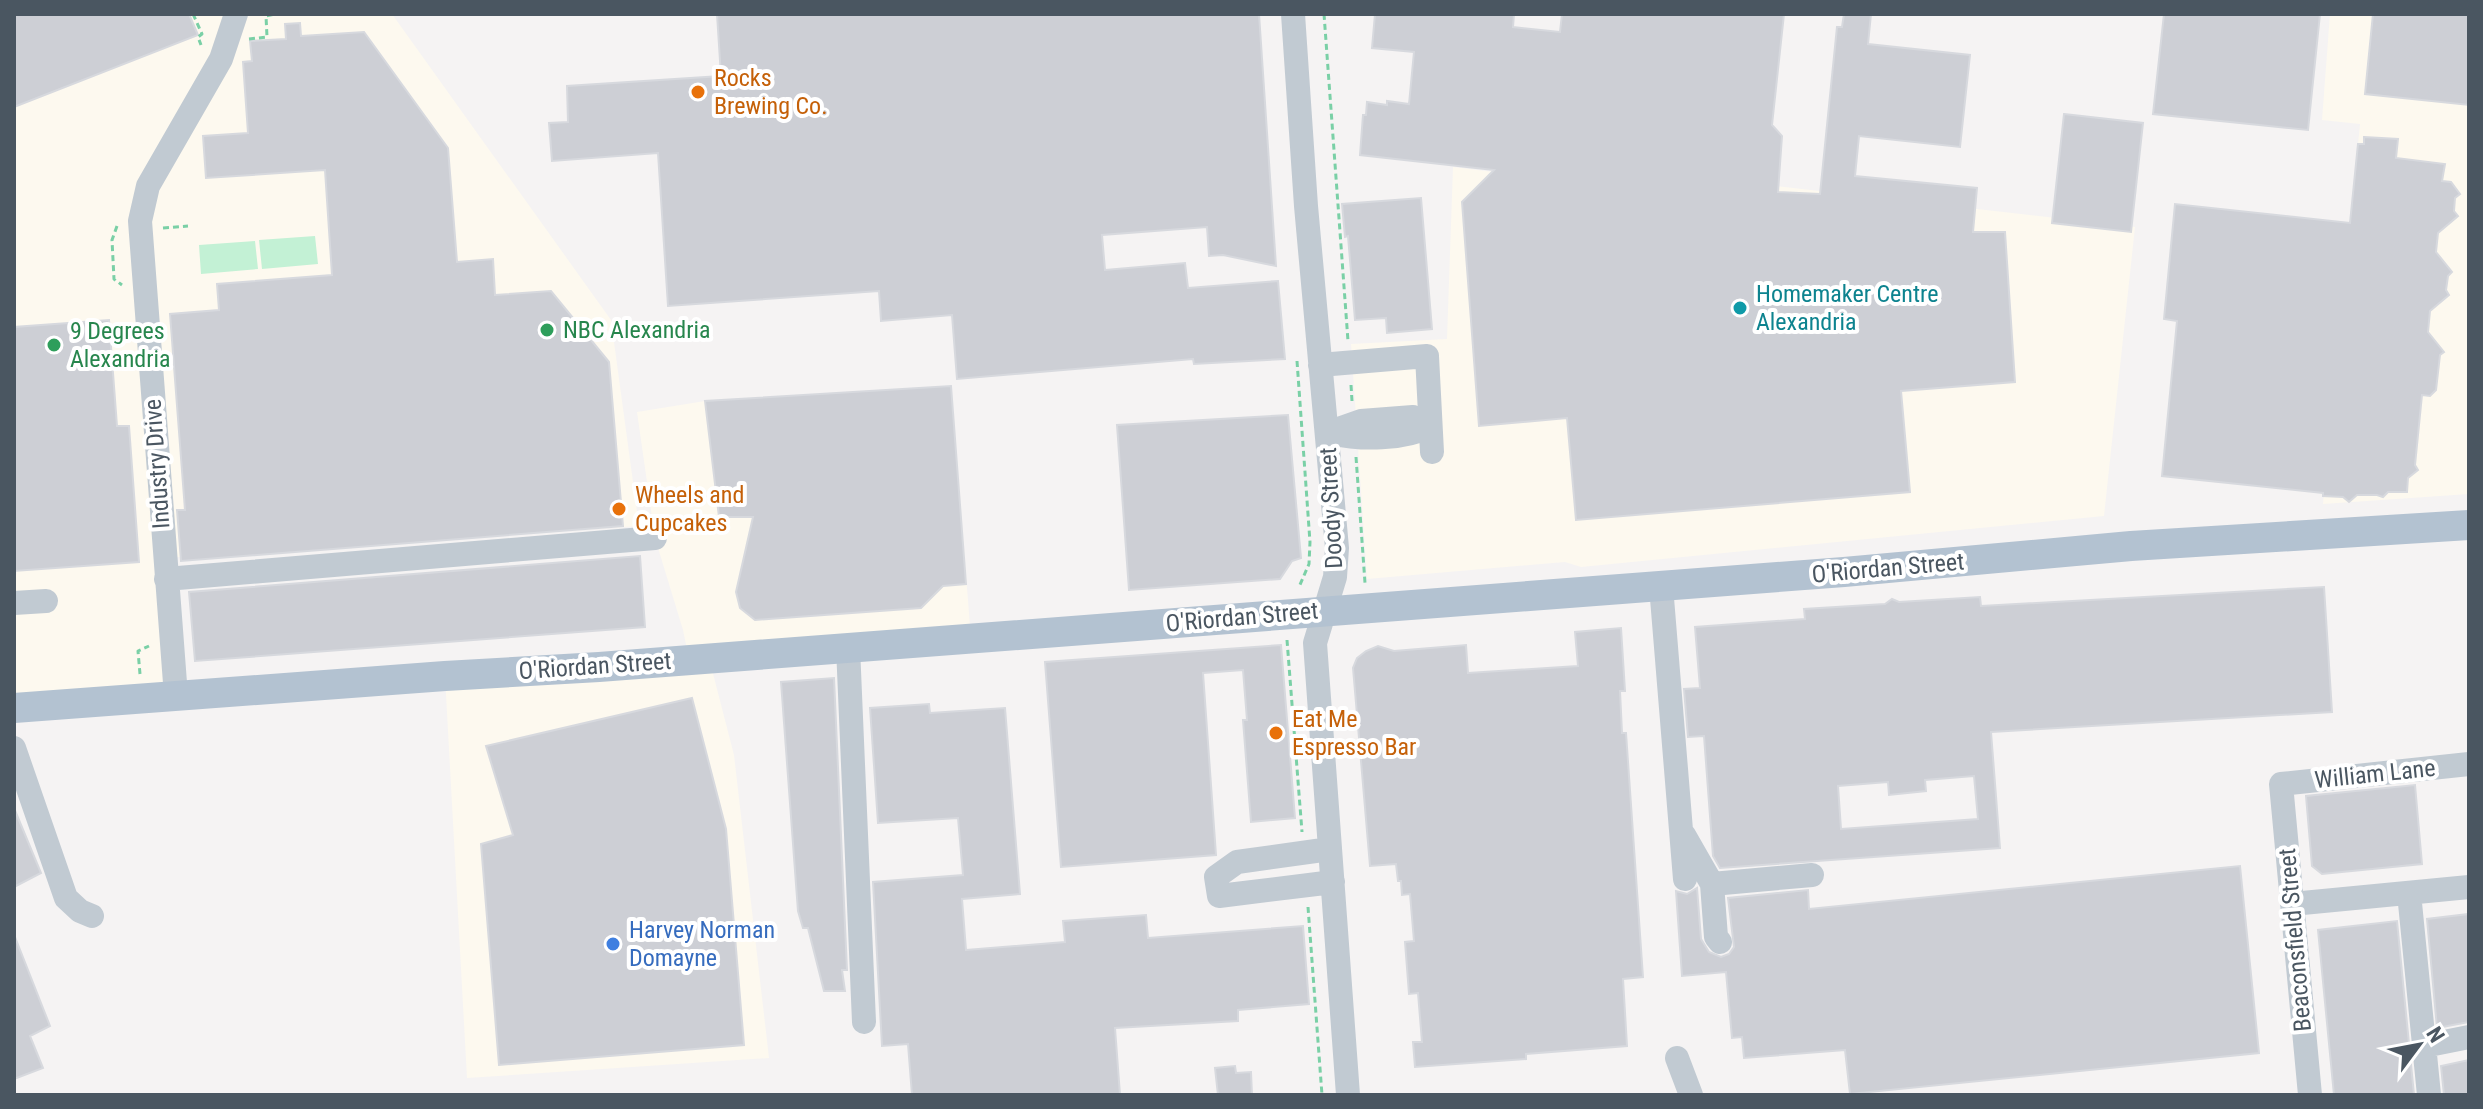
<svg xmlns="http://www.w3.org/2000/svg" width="2483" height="1109" viewBox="0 0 2483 1109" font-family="'Roboto Condensed',sans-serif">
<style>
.commercial{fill:#fdf9ef}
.green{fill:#c3f1d5}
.building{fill:#cdcfd5;stroke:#d7d9de;stroke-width:2;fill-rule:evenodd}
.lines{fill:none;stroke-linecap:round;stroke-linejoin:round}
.path{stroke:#7ad0a6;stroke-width:3;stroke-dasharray:6 4;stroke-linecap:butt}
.minor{stroke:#c1cad2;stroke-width:24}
.major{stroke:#b3c2d1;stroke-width:30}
.food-dot{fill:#e8710a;stroke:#fff;stroke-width:3}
.culture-dot{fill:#0f9aa8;stroke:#fff;stroke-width:3}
.leisure-dot{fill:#2e9e5b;stroke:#fff;stroke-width:3}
.shop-dot{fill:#3f7fe0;stroke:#fff;stroke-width:3}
.labels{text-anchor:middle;stroke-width:8;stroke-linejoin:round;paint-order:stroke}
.food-label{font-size:24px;fill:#c56008;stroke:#fff;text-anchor:start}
.culture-label{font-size:24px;fill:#0d838f;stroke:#fff;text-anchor:start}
.leisure-label{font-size:24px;fill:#27864d;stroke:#fff;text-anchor:start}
.street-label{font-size:24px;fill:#4a5661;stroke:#fff}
.shop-label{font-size:24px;fill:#366cbe;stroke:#fff;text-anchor:start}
</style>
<rect width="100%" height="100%" fill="#f5f3f3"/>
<path class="commercial" d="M14,14H392L611,320L639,526L165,558L176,696L14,708V585L17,571H14Z
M2330,14H2469V494L2323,504L2360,124L2322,120Z
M1453,167L1622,188L1775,186L2135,227L2104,516L1581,567L1565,562L1367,579L1351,344L1447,339Z
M951,386L971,638L709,658L734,755L769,1058L467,1078L445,676L689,659L683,630L655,538L637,412L705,401Z"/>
<path class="green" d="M315,236L318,264L262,269L259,240Z
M255,241L258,269L201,274L199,245Z"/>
<path class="building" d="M14,14H189L198,35L14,107Z
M717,14H1259L1276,266L1223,255L1209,256L1207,227L1102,235L1105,270L1185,263L1188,288L1278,281L1285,359L1194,364L1193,359L957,379L952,315L881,321L879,291L668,306L658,153L552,161L549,123L568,122L567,86L721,76Z
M1375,14H1514L1513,27L1560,32L1562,14H1784L1772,125L1782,136L1778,192L1820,194L1837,27H1842L1844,14H1871L1868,44L1970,55L1960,147L1859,136L1855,176L1977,188L1973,232H2005L2015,382L1901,391L1910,492L1576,520L1567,418L1479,426L1462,202L1494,170L1360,155L1363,115H1366L1367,102L1387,105V101L1409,104L1414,52L1372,48Z
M2164,14H2320L2308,130L2153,114Z
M2373,14H2469V105L2365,94Z
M300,23L301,36L364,32L448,148L457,262L493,259L495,295L551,291L609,362L623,526L181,561L177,510H185L170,314L219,310L217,284L332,275L325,170L206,178L203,136L248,133L243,62L252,61L250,41L286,39L285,24Z
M2064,114L2143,123L2131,232L2052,223Z
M2364,137L2398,139L2396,158L2445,164L2442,181L2451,182L2460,194L2455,198L2454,211L2458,216L2438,233L2436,252L2452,272L2448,276L2446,290L2449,295L2430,311L2428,332L2444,352L2440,355L2436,390L2430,396L2422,395L2415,465L2418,470L2408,478L2407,492H2388L2383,497L2377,495H2357L2349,502L2343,497L2323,496V493L2162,476L2177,321L2164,319L2175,204L2350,223L2358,144H2364Z
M1421,198L1432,329L1387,333L1386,318L1355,320L1348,236L1345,237L1342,204Z
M109,320L117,426H129L139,562L14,571V327Z
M951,386L966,584L943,586L921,608L755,620L740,608L736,592L753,517H719L705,401Z
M1288,415L1301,558L1292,561L1280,579L1129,590L1117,425Z
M640,556L645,627L195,661L189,592Z
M2324,587L2332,712L1991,732L2000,848L1720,868L1713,856L1704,736L1688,737L1684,689L1700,688L1695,627L1805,619L1804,609L1885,604L1892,599L1899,602L1980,597L1981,606ZM1974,776L1978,819L1841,829L1838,786L1888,782L1889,795L1926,791L1925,780Z
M1621,628L1625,691H1620L1622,733H1626L1643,977L1623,979L1627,1046L1526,1054V1059L1415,1067L1413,1042H1422L1418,993L1409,994L1405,942L1414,941L1410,894L1402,895L1401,881H1398L1396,864L1370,866L1353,668L1357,658L1366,651L1378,646L1394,651L1466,645L1468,673L1578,666L1575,632Z
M1281,645L1295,818L1251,822L1243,720H1247L1243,670L1203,673L1216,855L1061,867L1045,662Z
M834,678L847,970H842L845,991H824L808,928H803L798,911L781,682Z
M692,698L726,829L744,1045L499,1065L481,844L513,835L486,746Z
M929,704L930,713L1005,708L1020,894L962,899L966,950L1065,942L1063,921L1146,915L1148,938L1303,926L1309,1004L1238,1010V1021L1115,1028L1120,1095H912L908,1044L882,1046L873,882L963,875L958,818L878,823L870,708Z
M2415,785L2422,864L2322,874L2312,866L2306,796Z
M14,808L41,873L14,887Z
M2240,866L2259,1053L1850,1094L1845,1050L1744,1058L1742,1037L1732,1038L1726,972L1682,976L1676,891L1687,894L1697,888L1701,939L1709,952L1721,957L1729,954L1734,947L1728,898L1808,890L1809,909Z
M2469,914V1022L2437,1028L2427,919Z
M2397,921L2414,1095H2334L2318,930Z
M15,937L50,1026L30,1036L43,1068L14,1079Z
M2469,1060V1095H2444L2441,1066Z
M1235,1066L1236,1073L1251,1072L1252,1095H1218L1215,1068Z"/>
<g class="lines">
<path class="path" d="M193,14L202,34L198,37L201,45
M1324,14L1348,341
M249,39L267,37L266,16L275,14
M117,226L112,240L114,279L122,285
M163,228L188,226
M1297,361L1310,542L1309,564L1299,587
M1351,385L1352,401
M1356,457L1365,583
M1287,640L1302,832
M140,674L138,651L149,646
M1308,907L1322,1095"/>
<path class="minor" d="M1293,14L1306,206L1337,548L1335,577L1315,643L1348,1095
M1320,365L1427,356L1432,452
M1327,433L1361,421L1413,417L1430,426
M1331,433C1361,440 1403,440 1430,426
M166,579L655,538
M1661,586L1685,879
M14,603L46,601
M848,647L864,1022
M176,696L140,221L148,186L221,59L236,14
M14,748L66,898L80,911L92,916
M1684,835L1712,884L1812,875
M1330,849L1237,862L1216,877L1219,896L1333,882
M1712,884L1716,937L1720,942
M2409,893L2429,1095
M2292,904L2469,887
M2424,1046L2469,1037
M1677,1058L1691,1095
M2310,1095L2281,784L2469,764"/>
<path class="major" d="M14,708L445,676L599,667L1844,572L2131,546L2469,525"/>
</g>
<g class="food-dot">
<circle cx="698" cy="92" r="8"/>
<circle cx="619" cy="509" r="8"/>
<circle cx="1276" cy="733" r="8"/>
</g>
<circle class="culture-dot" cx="1740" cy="308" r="8"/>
<g class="leisure-dot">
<circle cx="547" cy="330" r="8"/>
<circle cx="54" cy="345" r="8"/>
</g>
<circle class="shop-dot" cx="613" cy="944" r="8"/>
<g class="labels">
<g class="food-label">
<text x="714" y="86">Rocks<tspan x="714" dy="28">Brewing Co.</tspan></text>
<text x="635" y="503">Wheels and<tspan x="635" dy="28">Cupcakes</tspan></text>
<text x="1292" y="727">Eat Me<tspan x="1292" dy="28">Espresso Bar</tspan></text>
</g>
<g class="culture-label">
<text x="1756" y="302">Homemaker Centre<tspan x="1756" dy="28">Alexandria</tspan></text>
</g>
<g class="leisure-label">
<text x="563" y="338">NBC Alexandria</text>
<text x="70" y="339">9 Degrees<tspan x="70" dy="28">Alexandria</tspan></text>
</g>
<g class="street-label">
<text transform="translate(157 464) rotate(-94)" y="8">Industry Drive</text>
<text transform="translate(1331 508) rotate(-93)" y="8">Doody Street</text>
<text transform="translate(1888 568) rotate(-5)" y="8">O'Riordan Street</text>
<text transform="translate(1242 617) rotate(-5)" y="8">O'Riordan Street</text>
<text transform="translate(595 666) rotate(-4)" y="8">O'Riordan Street</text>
<text transform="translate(2375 774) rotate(-6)" y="8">William Lane</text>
<text transform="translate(2295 940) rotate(-95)" y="8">Beaconsfield Street</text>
</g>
<g class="shop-label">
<text x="629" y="938">Harvey Norman<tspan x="629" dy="28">Domayne</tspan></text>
</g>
</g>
<rect width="2483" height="1109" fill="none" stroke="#4a5661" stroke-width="32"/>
<g transform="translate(2419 1045) rotate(58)" stroke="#ffffff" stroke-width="6" paint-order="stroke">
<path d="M0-6L14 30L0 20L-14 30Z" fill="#4a5661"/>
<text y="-12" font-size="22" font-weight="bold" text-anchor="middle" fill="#4a5661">N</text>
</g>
</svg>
